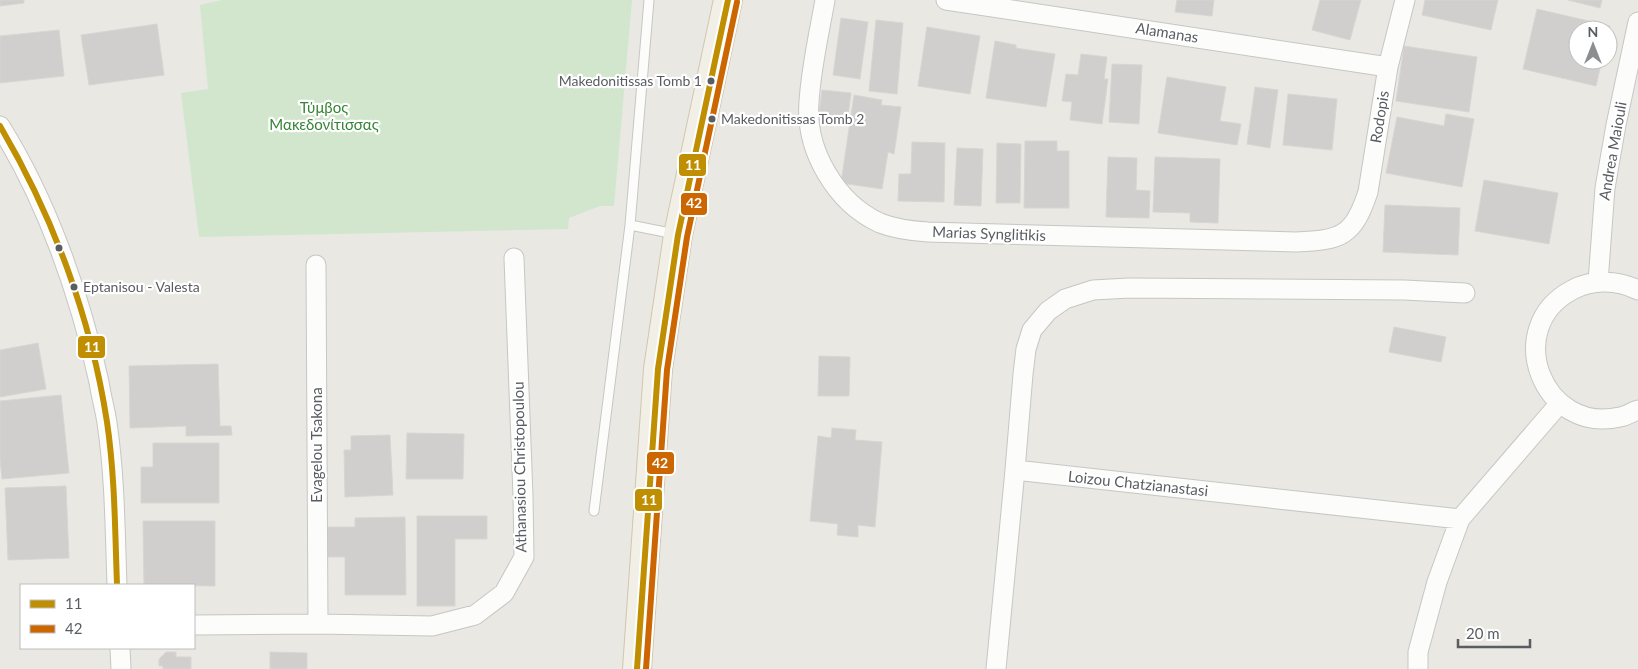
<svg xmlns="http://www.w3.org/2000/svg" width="1638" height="669" viewBox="0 0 1638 669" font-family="Lato,sans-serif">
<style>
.green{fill:#d1e6cd}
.building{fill:#d1cfcd;stroke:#d8d6d2}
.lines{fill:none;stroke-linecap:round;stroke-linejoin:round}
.lane-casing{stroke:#c6c6c5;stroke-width:11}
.street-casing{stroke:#c6c6c5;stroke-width:21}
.primary-casing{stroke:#d1c6b0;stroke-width:30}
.lane{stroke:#fcfcfb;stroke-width:9}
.street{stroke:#fcfcfb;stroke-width:19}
.primary{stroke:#f2efe6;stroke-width:28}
.bus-1-casing{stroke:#fff;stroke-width:10}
.bus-2-casing{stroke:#fff;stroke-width:10}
.bus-1{stroke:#c08f01;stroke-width:6}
.bus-2{stroke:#c60;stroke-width:6}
.bus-dot{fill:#595d61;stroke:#fff;stroke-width:2}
.labels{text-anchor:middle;stroke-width:4.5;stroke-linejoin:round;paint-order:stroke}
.bus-label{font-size:14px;fill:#595d61;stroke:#fff;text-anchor:start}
.street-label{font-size:15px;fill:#595d61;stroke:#fff}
.park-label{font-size:15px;fill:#358534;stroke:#fff}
.line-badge{stroke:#fff;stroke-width:2}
.badge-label{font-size:14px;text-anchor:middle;font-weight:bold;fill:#fff}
</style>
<rect width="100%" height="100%" fill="#e9e8e3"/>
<path class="green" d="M222,0H632L614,206H600L569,218L568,229L199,237L181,93L208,89L200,5Z"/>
<path class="building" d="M0,0H24V3L0,6Z
M1177,0H1214L1212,16L1175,12Z
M1320,0H1361L1350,40L1312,30Z
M1425,0H1498L1491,30L1422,15Z
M1568,0H1602L1600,8Z
M1537,9L1610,26L1608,36V30H1578V60H1602L1596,86L1523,69Z
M841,18L868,22L860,79L833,75Z
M876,20L903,23L897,94L869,91Z
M157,24L164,75L89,85L81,35Z
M927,27L980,36L970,94L918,86Z
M59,30L64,76L0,83V36Z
M995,41L1016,45V48L1055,54L1046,107L986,98Z
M1404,46L1477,57L1469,112L1396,101Z
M1081,54L1107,57L1104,79H1108L1102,124L1070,120L1072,102L1062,101L1066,74L1078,75Z
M1112,64L1142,65L1139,124L1109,122Z
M1167,77L1226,87L1220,121L1241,124L1237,145L1158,133Z
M1255,87L1278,90L1270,148L1247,144Z
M822,90L851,93L847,124L818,121Z
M1288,94L1337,99L1332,150L1283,145Z
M854,95L882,100L881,105L901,107L894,154L888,152L882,189L841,183Z
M1446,114L1474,119L1462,187L1386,173L1397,117L1444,126Z
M1025,141H1057V151H1069V208H1024Z
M912,142L945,143L944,202L898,201L899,174H911Z
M997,143L1021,144L1020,203H996Z
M957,148L983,149L981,206L954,205Z
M1108,157L1137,158L1136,190L1150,191L1149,218L1106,217Z
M1155,157L1220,159L1218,223L1190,222V213L1153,212Z
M1484,180L1558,193L1549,244L1475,231Z
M1385,205L1460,208L1458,255L1383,252Z
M1394,327L1446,337L1441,362L1389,352Z
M38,343L46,389L0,397V350Z
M819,356L850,357L849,396H818Z
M218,364L220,426H231L232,435L186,436V426L130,428L129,366Z
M61,395L69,473L2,479L0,460V401Z
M832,428L856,430L855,440L882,442L875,527L858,525V537L837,535L838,524L810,521L818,436L831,438Z
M407,433L464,434L463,479H406Z
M390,435L393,495L345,497L344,450H351V436Z
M153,443H219V503H141V467H153Z
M66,486L69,558L8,560L5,488Z
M417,516H487V539H455V606H417Z
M405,517L406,595H345V557H326V527H355V518Z
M143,521H215V586L144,585Z
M166,652H176V657H191V669H163V666H159V659Z
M270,652L307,653V669H270Z"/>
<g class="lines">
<g class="lane-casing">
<path id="lane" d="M630,225L675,234
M594,511L630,225L649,0"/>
</g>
<g class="street-casing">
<path id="street" d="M825,0C819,34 811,68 809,102C805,150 836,203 880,223C895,229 912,231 928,232L1296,242C1341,240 1353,237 1368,192L1388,67L1405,0
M946,0L1388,67
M0,126C47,201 80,295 99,382C101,396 105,409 107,423C115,477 115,531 117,585
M316,265L318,624
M1598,282L1605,188L1616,125L1638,22
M1638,290C1617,280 1593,279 1572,290C1501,328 1543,435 1620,417C1626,416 1632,412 1638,410
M1015,470L1023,374L1026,349L1032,330L1048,311L1065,299L1093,290L1129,288L1404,290L1465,293
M194,625L318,624L432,626L475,615L504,593L524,557L523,496L514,258
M120,648L121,669
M996,669L1015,470L1460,519
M1418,669V652L1437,582L1460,519L1560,403"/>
</g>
<g class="primary-casing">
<path id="primary" d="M637,669L658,369L678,235L728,0"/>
</g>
<use href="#lane" class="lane"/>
<use href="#street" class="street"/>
<use href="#primary" class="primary"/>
<g class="bus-1-casing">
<path id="bus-1" d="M0,126C53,216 91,318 107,422C115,476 115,531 117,585
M637,669L658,369L678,235L728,0"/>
</g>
<g class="bus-2-casing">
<path id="bus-2" d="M646,669L667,370L687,237L737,2"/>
</g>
<use href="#bus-1" class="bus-1"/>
<use href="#bus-2" class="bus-2"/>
</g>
<g class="bus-dot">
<circle cx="711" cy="81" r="4.5"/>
<circle cx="712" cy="119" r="4.5"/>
<circle cx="59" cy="248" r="4.5"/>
<circle cx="74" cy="287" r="4.5"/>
</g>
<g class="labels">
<g class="bus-label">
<text x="702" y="86" text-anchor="end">Makedonitissas Tomb 1</text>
<text x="721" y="124">Makedonitissas Tomb 2</text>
<text x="83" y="292">Eptanisou - Valesta</text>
</g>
<g class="street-label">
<text transform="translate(1167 33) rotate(9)" y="5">Alamanas</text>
<text transform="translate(1380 117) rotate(-81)" y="5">Rodopis</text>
<text transform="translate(1613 151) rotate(-80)" y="5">Andrea Maiouli</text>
<text transform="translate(989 234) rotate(2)" y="5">Marias Synglitikis</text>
<text transform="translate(317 445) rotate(-90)" y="5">Evagelou Tsakona</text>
<text transform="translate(520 467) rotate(-91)" y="5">Athanasiou Christopoulou</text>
<text transform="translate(1138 484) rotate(6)" y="5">Loizou Chatzianastasi</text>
</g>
<g class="park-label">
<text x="324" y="113">Τύμβος<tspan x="324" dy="17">Μακεδονίτισσας</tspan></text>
</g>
</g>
<g class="line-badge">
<rect x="678" y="153" width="29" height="24" rx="5" fill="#c08f01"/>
<rect x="680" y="192" width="28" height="24" rx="5" fill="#c60"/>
<rect x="77" y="335" width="29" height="24" rx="5" fill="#c08f01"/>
<rect x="646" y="451" width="29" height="24" rx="5" fill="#c60"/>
<rect x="634" y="488" width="29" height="24" rx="5" fill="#c08f01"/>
</g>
<g class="badge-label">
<text x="693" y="170">11</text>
<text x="694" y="208">42</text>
<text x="92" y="352">11</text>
<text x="660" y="468">42</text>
<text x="649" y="505">11</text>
</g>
<rect x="20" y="584" width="175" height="65" fill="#ffffff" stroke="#bdbec0"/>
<rect x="30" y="600" width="25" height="8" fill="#c08f01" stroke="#bdbec0"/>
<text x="65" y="609" font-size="15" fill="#595d61">11</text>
<rect x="30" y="625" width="25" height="8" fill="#cc6600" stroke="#bdbec0"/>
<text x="65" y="634" font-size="15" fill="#595d61">42</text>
<g transform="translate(1593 45)"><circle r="24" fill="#ffffff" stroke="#bdbec0"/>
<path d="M0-4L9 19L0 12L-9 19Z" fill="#8b8e8e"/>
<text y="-8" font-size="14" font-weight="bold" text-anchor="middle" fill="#595d61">N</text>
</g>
<path d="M1458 639v8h72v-8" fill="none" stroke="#595d61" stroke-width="2.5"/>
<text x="1466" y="639" font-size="15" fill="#595d61" stroke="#ffffff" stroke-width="4" paint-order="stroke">20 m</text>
</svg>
